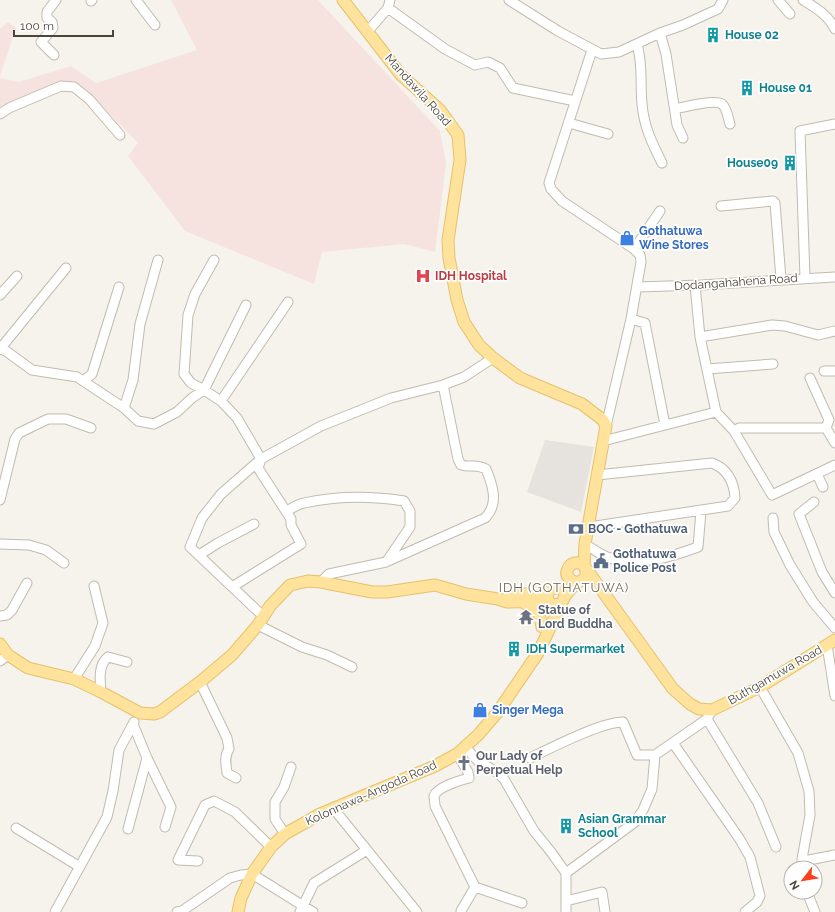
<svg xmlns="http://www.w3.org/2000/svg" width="835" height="912" viewBox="0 0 835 912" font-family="Raleway,sans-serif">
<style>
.industrial{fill:#e6e2dd}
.medical{fill:#f6e3e0}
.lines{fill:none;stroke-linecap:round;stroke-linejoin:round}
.minor-casing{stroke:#c2bbae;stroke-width:11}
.major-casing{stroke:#e6c16a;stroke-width:13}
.minor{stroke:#fff;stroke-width:9}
.major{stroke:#ffe39c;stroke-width:11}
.labels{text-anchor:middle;stroke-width:3.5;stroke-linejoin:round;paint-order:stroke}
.culture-label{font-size:12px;font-weight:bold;fill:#0d838f;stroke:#fff;text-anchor:start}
.street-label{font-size:12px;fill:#4b4439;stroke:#fff}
.shop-label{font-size:12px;font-weight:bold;fill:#366cbe;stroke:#fff;text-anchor:start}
.health-label{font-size:12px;font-weight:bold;fill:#be3a42;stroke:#fff;text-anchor:start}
.service-label{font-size:12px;font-weight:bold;fill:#4e5e75;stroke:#fff;text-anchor:start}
.worship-label{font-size:12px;font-weight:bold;fill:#5b616d;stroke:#fff;text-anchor:start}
.neighbourhood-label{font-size:13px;letter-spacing:1px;fill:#6e6250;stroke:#fff}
</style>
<rect width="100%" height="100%" fill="#f6f3ec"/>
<path class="industrial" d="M545,440L594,447L581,512L527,492Z"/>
<path class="medical" d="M171,0H318L440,131L446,164L435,252L404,244L322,252L314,284L185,231L128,156L138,143L94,98L77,84L62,81L0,107V78L19,82L71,66L96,83L197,50Z
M8,22L16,28L0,76V29Z"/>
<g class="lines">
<g class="minor-casing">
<path id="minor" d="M136,0L155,25
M509,0L558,31L601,54L619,52L660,33L683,25L718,9L723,0
M778,0L790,14
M803,0C816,8 828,15 835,29
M91,1L92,0
M388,8L445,49L475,65L488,62L500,68L513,88L575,101
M368,31L388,8L390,0
M660,33L666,54L677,125L683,138
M637,45C643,63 640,84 642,104C644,127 652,143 662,163
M592,50L549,183L551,189L562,201L634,249L640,255L641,262L631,319L606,426
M54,55L41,42L53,28L52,22L47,18V12L56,0
M675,109C684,107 715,99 722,104C727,108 728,118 730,124
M0,114L9,108L61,86L74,87L89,99L120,135
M569,123L608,134
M721,206L773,201L775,203L781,279
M634,249L660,211
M214,260L195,294L188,315L184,374L191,383L204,390L246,305
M805,278L800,131L835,124
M695,285L700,337L716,412L734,431L772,495L835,465
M637,287L701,285L835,277
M0,295L17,276
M631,319L645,323L665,425
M700,337L772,325L785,326L818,335L835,331
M0,349L6,351L32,370L77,377L124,408L138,421L154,424L177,412L192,398L204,390L221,401L237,418L261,459L258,468L291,519V525L301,544L232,587
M0,349L66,268
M707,369L773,364
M824,371H835
M810,378L829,420L826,428
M83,381L92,374L119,287
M221,401L288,302
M124,408L133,380L140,324L158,260
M734,431L739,428H826L835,443
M603,441L716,412
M817,474L823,487
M0,500L15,439L19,433L48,419H66L91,428
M814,502L799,514L822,572L835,593
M287,511C292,508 298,504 304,503C336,496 372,496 404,501L410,511V527L387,561
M773,518L774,532L790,565L813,602L835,628
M589,527L728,506L735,498C734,482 728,469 712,463L597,475
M0,544L29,545L46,550L64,563
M585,544C593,549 603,557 613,559C641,566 671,557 698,547L701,511
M199,555L218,543L254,524
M321,582L329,574L386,562L485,518C499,504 493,486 486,469C475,463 472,468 461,465L458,459L443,385
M0,616L7,615L12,610L27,583
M264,617L190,547L202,518L221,494L261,459L321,426L391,398L443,385L464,377L493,358
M258,625L302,647L327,655L352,667
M827,645L835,696
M0,661L8,655
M74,679L95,646L103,623L94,586
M200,682L227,738L229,749C224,756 226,765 227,773L236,778
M760,687L798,753L809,791L810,815L802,859V868
M101,692C100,680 98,665 108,657L127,662
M707,719L758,803L776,847
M673,743L739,838L750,857L760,896L757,902L745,912
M465,747L478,761L498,773L504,779L534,831L551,852L566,873
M457,754L468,772L469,778C461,780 437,787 434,796C434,798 435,803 435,806L475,887
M147,758L171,807L165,827
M530,758C551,748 601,722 623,722L637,755H655
M333,808L367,850
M16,828L80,867
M128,829L147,758L133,724L134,722
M285,834L275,819V802L284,787L291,767
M802,859L809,860L835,855
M198,861L178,860L205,805L214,801L235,812L271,847
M807,892L815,912
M566,901L602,892L605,912
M461,911L475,887L522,903
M55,912L107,817L113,791L119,750L133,724
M177,912L182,911L230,878L241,875L252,874L313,912
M300,912L314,883L367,850L417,912
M566,912V873L635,822L643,810L652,789L655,755L707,719L712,710"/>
</g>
<g class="major-casing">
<path id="major" d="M343,0L401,75L440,110L458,135L460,160L448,240L449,258L457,300L464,322L479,345L493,358L520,378L582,404L603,420L606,426L585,544L584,566
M585,567L673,689L690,704L699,709L712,710L760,687L835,640
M565,596C568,592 572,587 576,584C580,580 588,580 586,571C585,561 571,560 568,569C564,576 571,581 577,583
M508,597L549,590
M524,603C538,610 539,611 542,627
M0,644L8,655L28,668L74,679L101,692L140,713L154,714L160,712L200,682L232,655L258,625L270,606L290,585L308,581L321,582L372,592H387L435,585L466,594L498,599L507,602L548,601
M238,912L241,898L252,874L271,847L285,834L320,814L435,766L457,754L478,735L497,713L538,653L565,596L564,591L560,588C542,585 544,609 560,604"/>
</g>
<use href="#minor" class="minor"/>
<use href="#major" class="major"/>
</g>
<defs>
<g id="building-bare" transform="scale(1.2)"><path d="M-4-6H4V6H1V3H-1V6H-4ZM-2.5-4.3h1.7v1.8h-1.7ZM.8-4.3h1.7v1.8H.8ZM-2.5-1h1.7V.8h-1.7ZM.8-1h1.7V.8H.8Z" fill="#0f9aa8" stroke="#fff" stroke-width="2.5" paint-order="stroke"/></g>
<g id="shop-bare" transform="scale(1.2)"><path d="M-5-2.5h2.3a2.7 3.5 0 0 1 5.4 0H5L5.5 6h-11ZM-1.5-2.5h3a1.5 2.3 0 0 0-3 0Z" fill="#3f7fe0" stroke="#fff" stroke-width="2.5" paint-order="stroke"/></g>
<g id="hospital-bare" transform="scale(1.2)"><path d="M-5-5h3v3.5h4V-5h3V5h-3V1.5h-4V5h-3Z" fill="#e0444e" stroke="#fff" stroke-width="2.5" paint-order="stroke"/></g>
<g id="bank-bare" transform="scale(1.2)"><path d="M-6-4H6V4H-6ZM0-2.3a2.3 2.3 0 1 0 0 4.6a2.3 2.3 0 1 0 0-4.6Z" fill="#5c6f8a" stroke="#fff" stroke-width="2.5" paint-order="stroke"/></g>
<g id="civic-bare" transform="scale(1.2)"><path d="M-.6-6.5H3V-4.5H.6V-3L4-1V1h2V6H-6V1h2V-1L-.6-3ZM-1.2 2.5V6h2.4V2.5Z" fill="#5c6f8a" stroke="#fff" stroke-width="2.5" paint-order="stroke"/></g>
<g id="temple-bare" transform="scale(1.2)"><path d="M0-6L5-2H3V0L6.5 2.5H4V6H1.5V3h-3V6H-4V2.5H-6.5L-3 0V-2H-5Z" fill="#6b7280" stroke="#fff" stroke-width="2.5" paint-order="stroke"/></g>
<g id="church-bare" transform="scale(1.2)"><path d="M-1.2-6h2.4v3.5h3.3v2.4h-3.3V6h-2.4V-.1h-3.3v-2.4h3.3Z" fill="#6b7280" stroke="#fff" stroke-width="2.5" paint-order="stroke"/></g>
</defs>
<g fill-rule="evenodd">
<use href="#building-bare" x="713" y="35"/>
<use href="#building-bare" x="747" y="88"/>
<use href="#building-bare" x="790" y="163"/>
<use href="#shop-bare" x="627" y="238"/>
<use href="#hospital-bare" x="423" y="276"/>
<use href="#bank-bare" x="576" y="529"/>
<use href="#civic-bare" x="601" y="561"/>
<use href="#temple-bare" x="526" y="617"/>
<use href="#building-bare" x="514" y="649"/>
<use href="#shop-bare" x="480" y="710"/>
<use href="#church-bare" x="464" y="763"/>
<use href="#building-bare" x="566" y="826"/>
</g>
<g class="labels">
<g class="culture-label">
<text x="725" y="39">House 02</text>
<text x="759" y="92">House 01</text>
<text x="778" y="167" text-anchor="end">House09</text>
<text x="526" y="653">IDH Supermarket</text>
<text x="578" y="823">Asian Grammar<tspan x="578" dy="14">School</tspan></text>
</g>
<g class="street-label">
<text transform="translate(418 90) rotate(48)" y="4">Mandawila Road</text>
<text transform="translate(736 282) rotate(-4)" y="4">Dodangahahena Road</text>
<text transform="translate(775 675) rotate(-30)" y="4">Buthgamuwa Road</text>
<text transform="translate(371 793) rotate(-24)" y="4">Kolonnawa-Angoda Road</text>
</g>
<g class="shop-label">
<text x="639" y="235">Gothatuwa<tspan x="639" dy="14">Wine Stores</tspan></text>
<text x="492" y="714">Singer Mega</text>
</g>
<g class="health-label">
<text x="435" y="280">IDH Hospital</text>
</g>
<g class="service-label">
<text x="588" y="533">BOC - Gothatuwa</text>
<text x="613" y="558">Gothatuwa<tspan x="613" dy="14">Police Post</tspan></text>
</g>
<g class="worship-label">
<text x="538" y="614">Statue of<tspan x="538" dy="14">Lord Buddha</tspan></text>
<text x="476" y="760">Our Lady of<tspan x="476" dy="14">Perpetual Help</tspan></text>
</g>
<g class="neighbourhood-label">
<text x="564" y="592">IDH (GOTHATUWA)</text>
</g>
</g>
<g transform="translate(803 880) rotate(239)"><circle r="19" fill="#ffffff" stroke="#b7b4b0"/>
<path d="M0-3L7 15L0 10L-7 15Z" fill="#fc3f1d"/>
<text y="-6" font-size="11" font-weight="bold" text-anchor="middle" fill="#4b4439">N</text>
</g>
<path d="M14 30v6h99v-6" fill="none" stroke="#4b4439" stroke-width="2"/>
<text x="20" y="30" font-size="12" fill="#4b4439" stroke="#ffffff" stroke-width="3" paint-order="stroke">100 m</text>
</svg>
